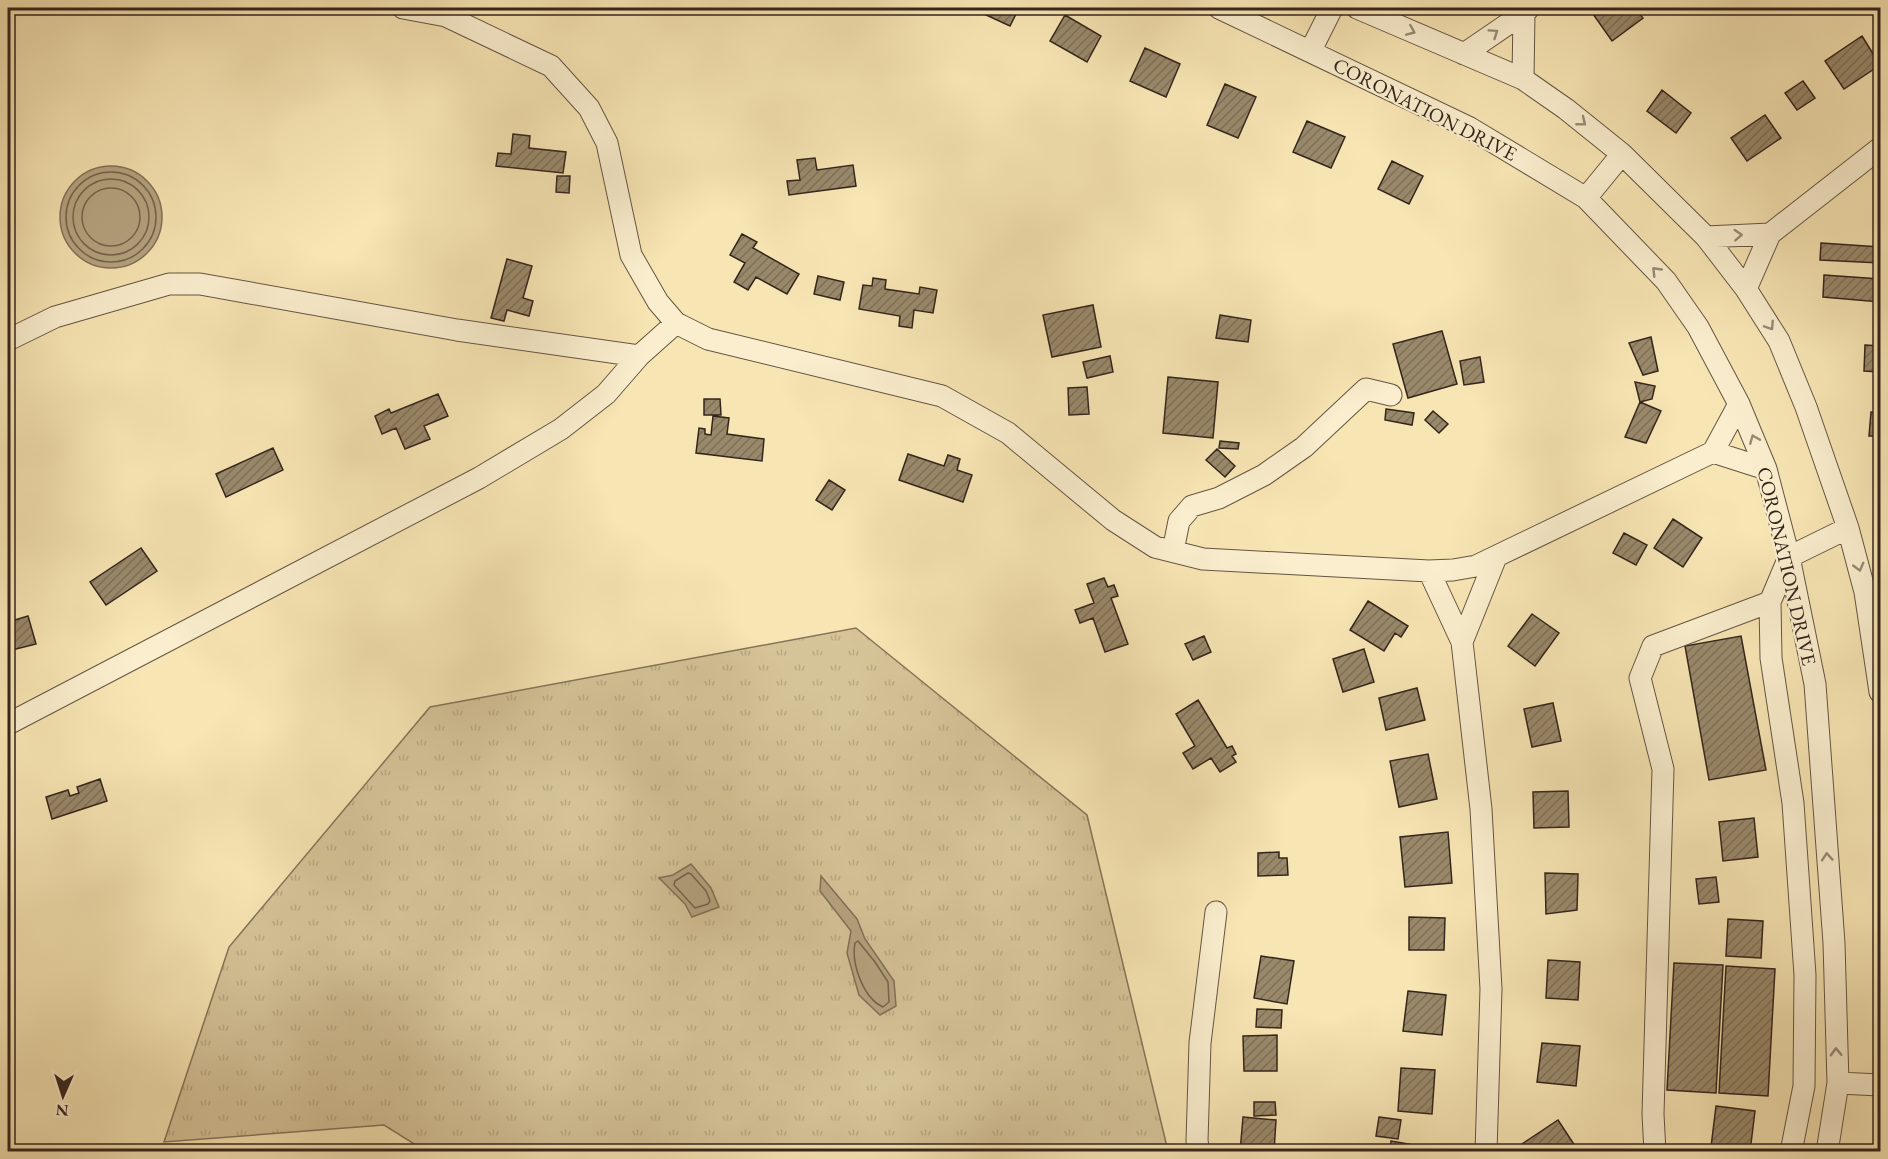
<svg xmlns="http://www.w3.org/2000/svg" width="1888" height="1159" viewBox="0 0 1888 1159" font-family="'EB Garamond',serif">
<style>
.grass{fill:url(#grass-tufts);stroke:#85745a;stroke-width:1.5}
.water{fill:#b5a480;stroke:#817158;stroke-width:1.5}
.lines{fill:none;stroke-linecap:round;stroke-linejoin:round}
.shore{stroke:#74644e;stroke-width:1.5}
.building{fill:url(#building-hatch);stroke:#34251c;stroke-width:1.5}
.minor-casing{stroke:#655542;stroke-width:23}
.minor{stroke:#faeece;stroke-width:21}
.oneway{stroke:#978a75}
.labels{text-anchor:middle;stroke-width:4.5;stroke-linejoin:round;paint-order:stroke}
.street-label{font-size:20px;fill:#34251c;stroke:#faeece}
</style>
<defs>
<pattern id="grass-tufts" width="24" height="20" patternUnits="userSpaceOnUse" patternTransform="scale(1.5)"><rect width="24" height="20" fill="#d6c499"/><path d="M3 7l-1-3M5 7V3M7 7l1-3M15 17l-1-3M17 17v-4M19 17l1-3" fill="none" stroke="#b8a883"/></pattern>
<pattern id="building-hatch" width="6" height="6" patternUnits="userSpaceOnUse" patternTransform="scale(1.5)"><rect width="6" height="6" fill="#99896b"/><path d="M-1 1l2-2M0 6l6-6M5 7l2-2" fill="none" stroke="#7e7057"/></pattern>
</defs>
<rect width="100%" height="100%" fill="#f7e5b3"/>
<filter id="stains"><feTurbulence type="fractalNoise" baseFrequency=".00333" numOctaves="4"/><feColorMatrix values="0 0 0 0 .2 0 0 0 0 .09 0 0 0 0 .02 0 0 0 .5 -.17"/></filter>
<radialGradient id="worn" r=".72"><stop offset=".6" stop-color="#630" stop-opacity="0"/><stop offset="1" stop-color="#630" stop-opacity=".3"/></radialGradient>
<path class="grass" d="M856,628L1087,815L1168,1151L427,1152L384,1125L164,1142L229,947L430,707Z"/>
<path class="water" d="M60 217a51 51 0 1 1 102 0a51 51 0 1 1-102 0Z
M691,864L711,888L719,907L692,917L685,904L659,878L673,875Z
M821,876L857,919L865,939L894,981L896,1006L880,1015L859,995L847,953L851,931L820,891Z"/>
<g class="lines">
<path class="shore" d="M66 217a45 45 0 1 1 90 0a45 45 0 1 1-90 0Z
M73 217a38 38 0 1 1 76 0a38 38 0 1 1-76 0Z
M82 217a29 29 0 1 1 58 0a29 29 0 1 1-58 0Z
M688,873L691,874L706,891L710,901L708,904L695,908L674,885L675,881Z
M858,941L875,962L888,982L889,1002L883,1007C863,998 851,963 855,943Z"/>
</g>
<path class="building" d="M971,8H1019L1010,26Z
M1602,8H1635L1643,18L1612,41L1593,14Z
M1065,15L1101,36L1087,62L1050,41Z
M1862,36L1880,65L1844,89L1825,61Z
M1145,48L1180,64L1166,97L1130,81Z
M1803,81L1815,98L1797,110L1785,93Z
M1225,84L1256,97L1238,138L1207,125Z
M1662,90L1691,113L1676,133L1647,111Z
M1765,115L1781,138L1747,161L1731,138Z
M1307,121L1345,137L1331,168L1293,152Z
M513,134L530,136L529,148L566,152L563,173L496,166L498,153L511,154Z
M815,158L817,170L853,165L856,186L789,195L787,181L800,180L797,160Z
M1392,161L1423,176L1409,204L1378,189Z
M557,176H570L569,193L556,192Z
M742,234L757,242L753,248L799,274L787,294L756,277L748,290L734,282L745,263L730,255Z
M1821,243L1880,247V263L1820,260Z
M507,259L532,266L523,298L533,301L529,316L507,310L504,321L491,318Z
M1824,275L1880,279V302L1823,297Z
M818,276L844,282L840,300L814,294Z
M873,278L886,280L885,289L919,294L920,287L937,290L933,313L914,310L912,328L899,326L900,316L859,309L863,285L872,286Z
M1093,305L1101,347L1052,357L1043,315Z
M1220,315L1251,320L1248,342L1216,338Z
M1442,331L1457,384L1408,398L1393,344Z
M1651,337L1658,371L1643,375L1629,343Z
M1865,345L1880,346V372L1864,371Z
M1110,356L1113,372L1087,378L1083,362Z
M1480,357L1484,382L1464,385L1460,361Z
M1168,377L1218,382L1213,438L1163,433Z
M1635,382L1655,386L1652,399L1640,402Z
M1087,387L1089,414L1069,415L1068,388Z
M438,394L448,416L424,426L430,439L405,449L396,428L382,434L375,416L389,409L391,413Z
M704,399H720L721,415H704Z
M1640,402L1661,411L1646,443L1625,437Z
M1386,409L1414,413L1412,425L1385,420Z
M1433,411L1448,424L1439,433L1425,420Z
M1871,412L1880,413V436H1869Z
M713,416L729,418L727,434L764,439L762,461L696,453L699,428L705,429V434L711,435Z
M1220,441L1239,443L1238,449L1219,448Z
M273,448L283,470L226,497L216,474Z
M1217,449L1235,466L1225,477L1206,460Z
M908,454L944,466L948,455L960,459L957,470L972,475L963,502L899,480Z
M829,480L845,490L832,510L816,500Z
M1673,519L1702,538L1683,567L1654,548Z
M1624,533L1647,545L1636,565L1613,553Z
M141,548L157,571L106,605L90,582Z
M1104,578L1108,587L1114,585L1118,596L1111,598L1128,644L1105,652L1093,618L1080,623L1075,610L1094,603L1087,584Z
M1368,601L1408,626L1401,637L1395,633L1384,651L1350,630Z
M1532,614L1559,633L1535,666L1508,646Z
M28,616L36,644L8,651V622Z
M1204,636L1211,652L1193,660L1185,644Z
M1741,636L1766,770L1709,780L1685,646Z
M1364,649L1374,682L1343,692L1333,659Z
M1417,688L1425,720L1386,730L1379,698Z
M1198,700L1227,748L1232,746L1236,754L1232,756L1236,762L1220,772L1211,758L1193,769L1183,753L1195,746L1176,714Z
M1553,703L1561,741L1532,747L1524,709Z
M1428,754L1437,799L1399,807L1390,761Z
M100,779L107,801L52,819L46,797L68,790L70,796L79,793L77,787Z
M1568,791L1569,827L1534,828L1533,792Z
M1754,818L1758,857L1723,861L1719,822Z
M1448,832L1452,883L1405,887L1400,837Z
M1279,852V858H1287L1288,875L1258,876V853Z
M1545,873L1578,874L1577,910L1546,914Z
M1716,877L1719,902L1699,904L1696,879Z
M1409,917L1445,918L1444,950H1409Z
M1728,919L1763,921L1761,958L1726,956Z
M1261,956L1294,961L1287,1004L1254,998Z
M1548,960L1580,962L1578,1000L1546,998Z
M1674,963L1723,965L1716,1093L1667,1090Z
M1726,966L1775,969L1768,1096L1719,1093Z
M1408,991L1446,995L1442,1035L1403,1031Z
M1257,1009L1282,1010L1281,1028L1256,1027Z
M1277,1035V1071H1244L1243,1036Z
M1542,1043L1580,1046L1576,1086L1537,1082Z
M1401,1068L1435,1070L1432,1114L1398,1111Z
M1254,1102H1275L1276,1115L1254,1116Z
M1716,1106L1755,1111L1750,1152L1711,1147Z
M1243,1117L1276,1120L1274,1152H1240Z
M1379,1117L1401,1120L1398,1139L1376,1136Z
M1558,1120L1579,1152H1527L1522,1144Z
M1391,1141L1426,1147L1425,1152H1390Z"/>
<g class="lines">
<g class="minor-casing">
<path id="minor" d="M403,8L446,16L551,66L589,108L607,143L631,255L658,302L676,323L708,339L942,396L1008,433L1113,520L1155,547L1203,559L1429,571L1453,570L1476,566L1713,452L1739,404
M1219,8L1470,128L1586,198L1666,281L1698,327L1739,404L1766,469L1789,557L1815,684L1834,943L1838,1083L1827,1152
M1357,8L1523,79L1566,109L1622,154L1706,237L1746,289L1779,341L1806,407L1848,528L1865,592L1880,692
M1311,50L1332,8
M1464,54L1524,13L1529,8
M1523,79L1524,13
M1586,198L1622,154
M1706,237L1770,234
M1746,289L1770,234L1880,148
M8,340L55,317L169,284H200L457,330L639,356
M1713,452L1766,469
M1173,551L1179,521L1192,506L1219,498L1264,475L1304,447L1366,389L1391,395
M1429,571L1462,642
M8,724L479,478L561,429L606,394L639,356L676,323
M1838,1083L1880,1085
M1199,1152L1197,1141L1200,1043L1216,912
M1486,1152L1491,989L1481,809L1462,642L1496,557
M1655,1152L1653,1114L1663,769L1640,678L1653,646L1770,602
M1791,1152L1804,1086L1805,975L1793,803L1771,658L1770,602L1789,557L1848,528"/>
</g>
<use href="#minor" class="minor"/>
</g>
<defs><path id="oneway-chevron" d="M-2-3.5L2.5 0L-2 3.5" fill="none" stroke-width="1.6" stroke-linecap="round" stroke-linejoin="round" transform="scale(1.5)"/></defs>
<g class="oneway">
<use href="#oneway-chevron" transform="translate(1411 31) rotate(23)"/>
<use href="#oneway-chevron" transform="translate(1494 33) rotate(-34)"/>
<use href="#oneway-chevron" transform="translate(1582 122) rotate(39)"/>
<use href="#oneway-chevron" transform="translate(1738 235) rotate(-3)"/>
<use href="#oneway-chevron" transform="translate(1656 271) rotate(-134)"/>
<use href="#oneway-chevron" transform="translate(1770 326) rotate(57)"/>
<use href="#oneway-chevron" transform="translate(1754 439) rotate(-112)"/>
<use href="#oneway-chevron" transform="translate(1859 567) rotate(75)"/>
<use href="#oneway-chevron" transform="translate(1827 857) rotate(-94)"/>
<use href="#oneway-chevron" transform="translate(1836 1052) rotate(-92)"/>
</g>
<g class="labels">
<g class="street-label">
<text transform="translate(1425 109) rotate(27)" y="7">CORONATION DRIVE</text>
<text transform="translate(1787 566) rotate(77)" y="7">CORONATION DRIVE</text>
</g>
</g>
<rect width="1888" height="1159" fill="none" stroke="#f7e5b3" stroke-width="30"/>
<rect x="9" y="9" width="1870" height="1141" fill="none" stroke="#34251c" stroke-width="3"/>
<rect x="15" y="15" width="1858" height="1129" fill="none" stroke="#34251c" stroke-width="1.5"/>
<g transform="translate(63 1096) rotate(183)" stroke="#faeece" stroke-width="4.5" paint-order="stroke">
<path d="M0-4.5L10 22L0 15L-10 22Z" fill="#34251c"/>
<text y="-9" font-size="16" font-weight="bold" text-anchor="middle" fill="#34251c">N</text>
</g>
<rect width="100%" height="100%" filter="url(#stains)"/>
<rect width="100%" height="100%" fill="url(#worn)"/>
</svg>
